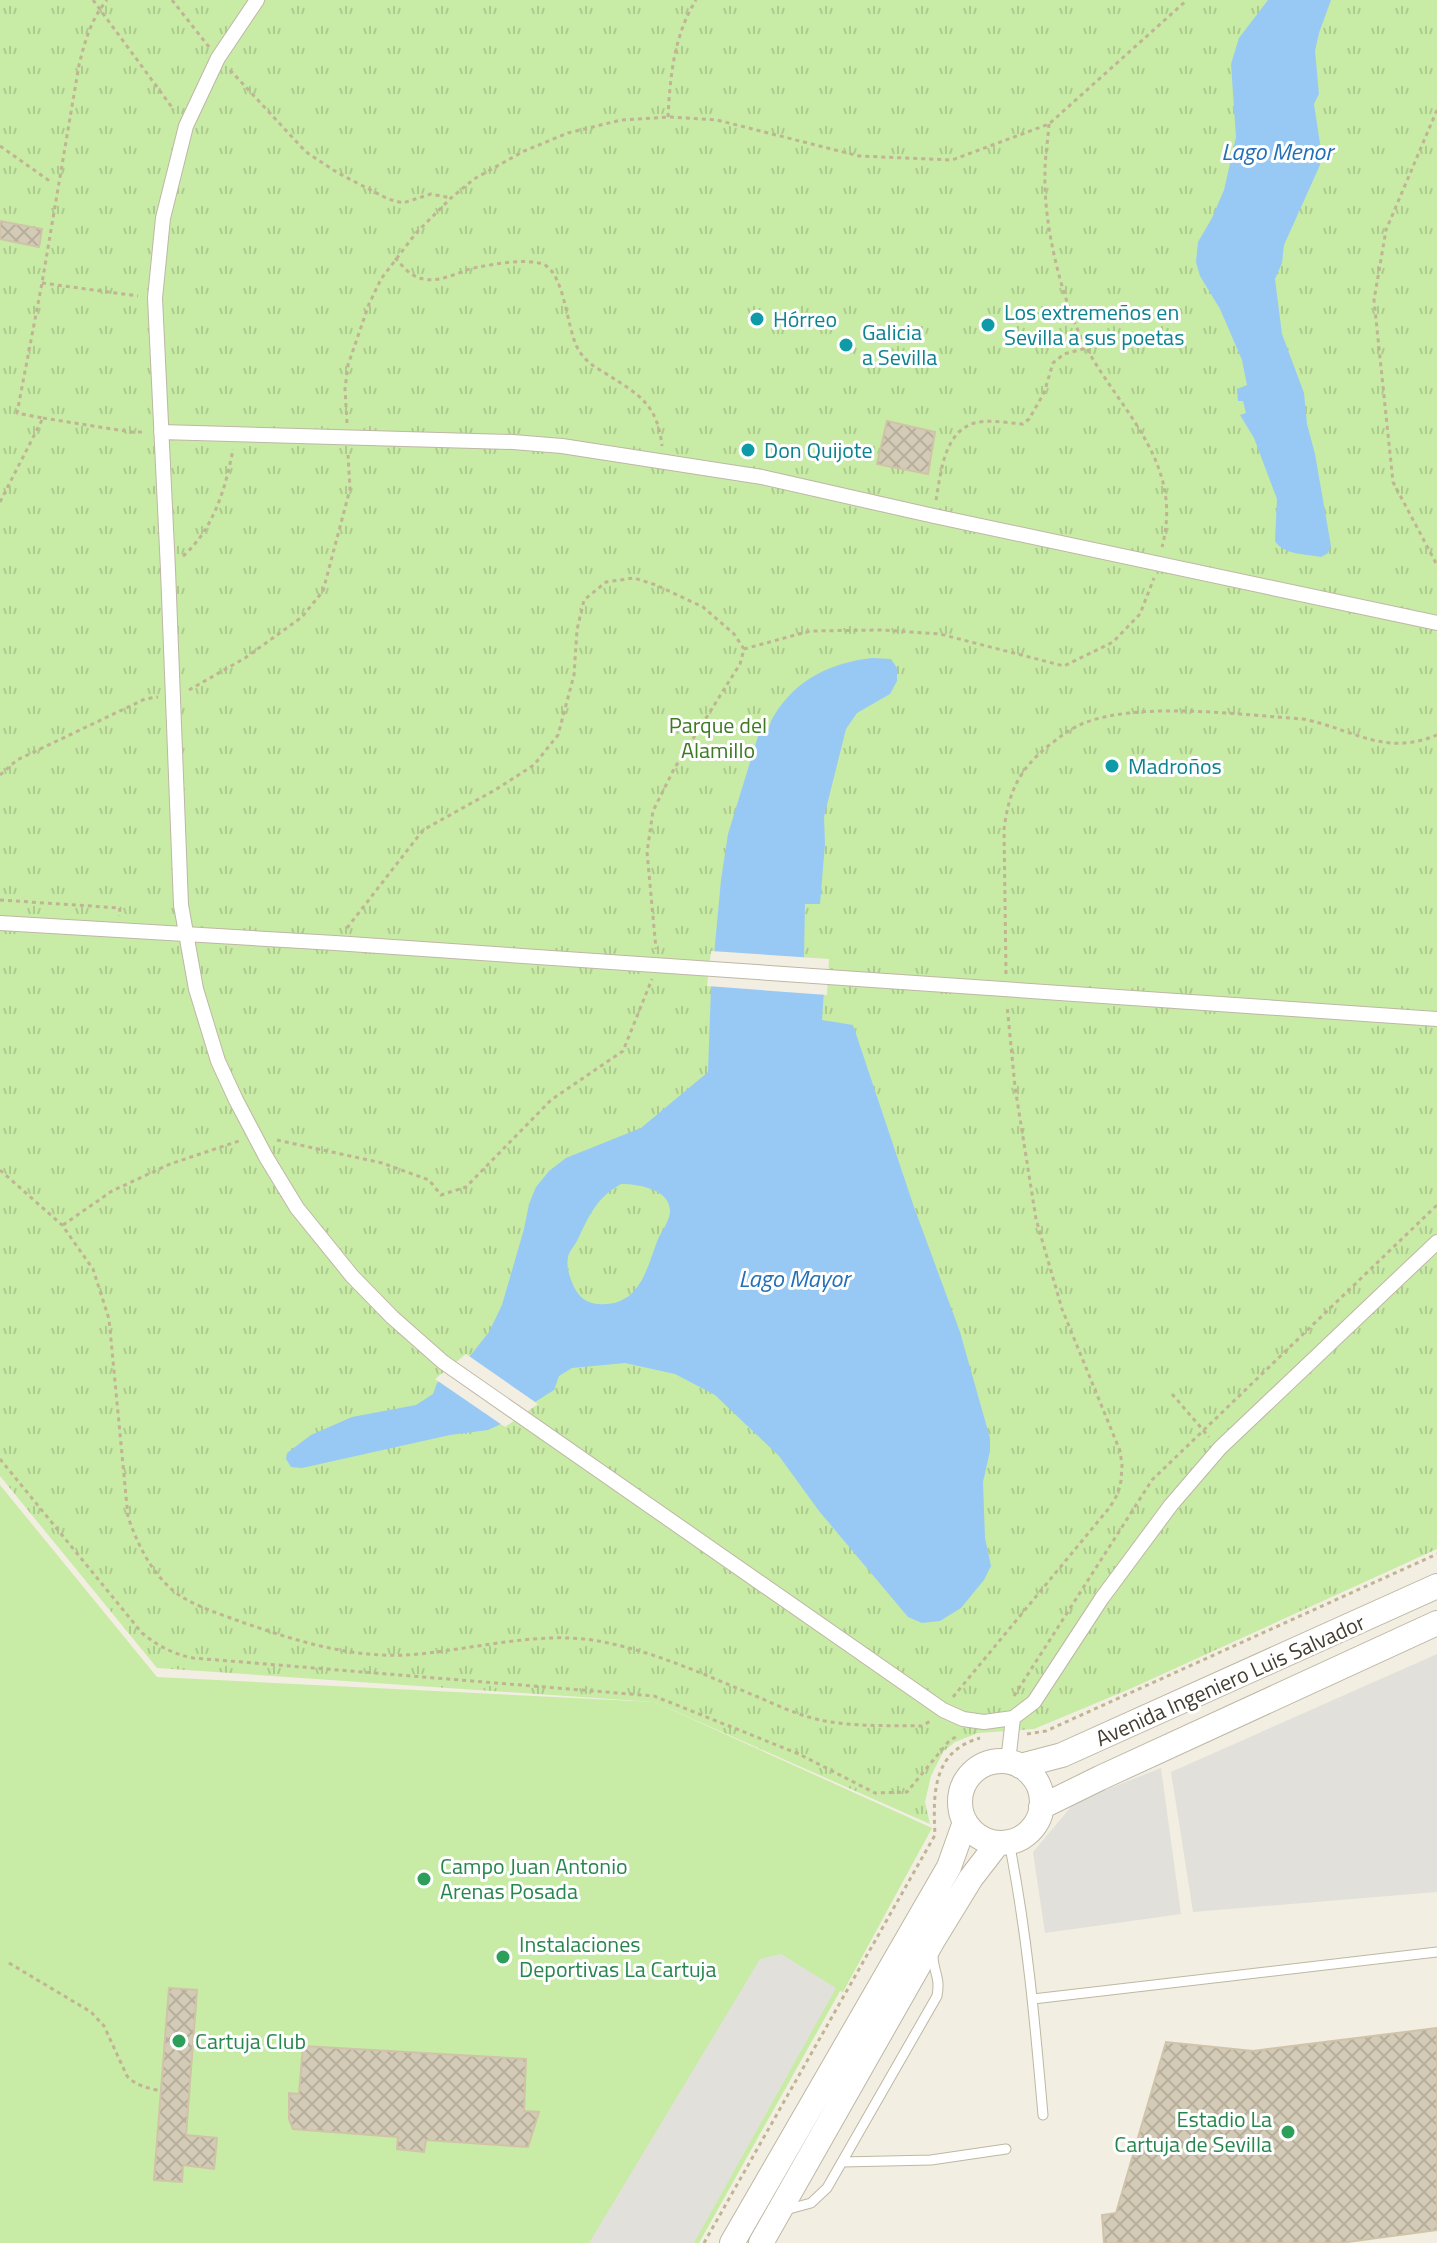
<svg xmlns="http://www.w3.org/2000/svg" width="1437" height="2243" viewBox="0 0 1437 2243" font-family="'Titillium Web',sans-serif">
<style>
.grass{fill:#c8eba6}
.park{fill:url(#park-tufts)}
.parking{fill:#e2e0db}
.water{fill:#98c9f5;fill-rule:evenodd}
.pier{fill:#f2eee2}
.building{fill:url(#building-cross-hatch);stroke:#d0c3a9;stroke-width:2}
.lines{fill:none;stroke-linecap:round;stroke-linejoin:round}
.service-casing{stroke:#beb7a4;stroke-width:11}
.pedestrian-casing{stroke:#beb7a4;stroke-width:16}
.tertiary-casing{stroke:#beb7a4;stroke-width:26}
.path{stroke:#c1b494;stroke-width:3;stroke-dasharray:4 4;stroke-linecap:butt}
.service{stroke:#fff;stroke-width:9}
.pedestrian{stroke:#fff;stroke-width:14}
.tertiary{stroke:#fff;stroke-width:24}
.culture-dot{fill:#0f9aa8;stroke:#fff;stroke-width:3}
.leisure-dot{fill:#2e9e5b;stroke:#fff;stroke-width:3}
.labels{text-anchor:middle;stroke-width:6;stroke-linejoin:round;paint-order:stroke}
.culture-label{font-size:22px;fill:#0d838f;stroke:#fff;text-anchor:start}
.park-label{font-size:22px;fill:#3d7a22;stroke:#fff}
.street-label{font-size:22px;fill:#443e32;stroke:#fff}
.leisure-label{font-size:22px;fill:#27864d;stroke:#fff;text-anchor:start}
.water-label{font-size:24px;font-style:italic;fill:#2470b7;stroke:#fff}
</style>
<defs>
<pattern id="park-tufts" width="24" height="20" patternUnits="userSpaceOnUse" patternTransform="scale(2)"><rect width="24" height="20" fill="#c8eba6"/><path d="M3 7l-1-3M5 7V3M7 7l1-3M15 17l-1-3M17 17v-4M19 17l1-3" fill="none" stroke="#adcb8f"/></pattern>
<pattern id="building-cross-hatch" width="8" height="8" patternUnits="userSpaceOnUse" patternTransform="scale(2)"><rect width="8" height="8" fill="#d4cbb6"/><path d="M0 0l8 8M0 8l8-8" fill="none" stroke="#b7af9d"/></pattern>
</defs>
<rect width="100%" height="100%" fill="#f2eee2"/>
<path class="grass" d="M0,1485L157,1677L654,1702L932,1828L843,1992L840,1991L699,2243H0Z"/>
<path class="park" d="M0,0H1437V1549L1132,1688L1034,1729L978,1733L955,1742L943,1752L931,1776L925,1802L930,1824L654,1702L157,1668L0,1476Z"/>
<path class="parking" d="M1437,1654V1892L1193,1912L1171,1772Z
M1161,1768L1181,1914L1045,1933L1033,1852L1075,1802Z
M781,1954L836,1988L694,2243H589L760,1959Z"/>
<path class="water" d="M1268,0H1331L1319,33L1315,51L1319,94L1314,104L1321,150L1320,165L1284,245L1282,263L1275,279L1282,334L1304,393L1307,424L1315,454L1331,546L1328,553L1321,557C1306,554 1283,555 1275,541L1277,499L1254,438L1240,415L1246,413L1243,401H1238L1237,389L1247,385L1242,360L1220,309L1200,276L1196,262L1198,242L1212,218L1224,190L1236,137L1231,64L1239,38Z
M872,658L891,659L897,668V681L890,694L857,713L846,729L824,817L825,844L820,904H805L804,959L826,961L822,1020L853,1025L914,1207L960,1332L990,1438V1451L983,1482L985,1538L991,1566L984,1580L961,1608L940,1621L922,1623L908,1617L819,1511L779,1456L715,1395L675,1374L625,1363L572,1368L559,1376L554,1390L499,1425L488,1430L450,1435L302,1468L291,1467L286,1459L287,1453L311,1435L352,1417L416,1405L433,1394L437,1383L470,1356L489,1332L502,1305L524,1229L529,1204L536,1187L549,1171L566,1158L641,1128L708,1072L711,988L721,880L728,834L759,733L765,736C770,727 769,723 775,714C798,678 831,663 872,658ZM621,1184C638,1184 670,1189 670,1211C670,1220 662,1231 658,1239C646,1270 640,1307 598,1304C586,1303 579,1297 574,1287C570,1278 566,1268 568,1257C569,1252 574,1246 577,1241C589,1216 596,1198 621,1184Z"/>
<path class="pier" d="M711,951L829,959L827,995L707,986Z
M466,1354L538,1404L505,1427L435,1379Z"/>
<path class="building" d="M0,221L42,229L39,247L0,239Z
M887,421L935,432L928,474L877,464Z
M169,1988L197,1990L186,2135L217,2138L214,2169L183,2165L182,2182L154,2180Z
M1437,2028V2230L1340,2243H1104L1102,2215L1116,2213L1166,2042L1253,2051Z
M303,2046L526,2059L524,2111L539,2112L528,2147L426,2140L424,2152L397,2149L398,2137L293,2129L289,2119V2093L299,2094Z"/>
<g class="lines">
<g class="service-casing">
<path id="service" d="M1009,1842C1027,1932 1035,2023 1043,2115
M1033,1999L1437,1952
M842,2162L931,2160L1006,2149
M785,2213L789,2209L811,2203L827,2188L937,1996C941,1975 932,1971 933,1953"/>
</g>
<g class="pedestrian-casing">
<path id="pedestrian" d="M257,0L218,58L186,126L163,218L155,298L168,570L181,905L196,989L218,1061L236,1100L266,1157L297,1208L352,1276L392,1317L443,1362L943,1710L963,1719L984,1722L1013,1718L1034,1702L1102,1598L1171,1505L1220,1448L1437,1242
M161,432L513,442L562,446L762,477L934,516L1437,623
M0,923L335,943L1437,1019
M1008,1762L1013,1718"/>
</g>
<g class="tertiary-casing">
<path id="tertiary" d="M960 1802a41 41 0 1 1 82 0a41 41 0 1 1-82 0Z
M1020,1766L1062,1755L1437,1586
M1041,1807L1100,1778L1437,1623
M732,2243L949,1867L965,1822
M761,2243L933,1940L971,1878L998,1843"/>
</g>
<path class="path" d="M93,0L174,110
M172,0L209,47
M230,70L306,152L338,173L388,199L403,203L431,194L451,198
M1437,110L1386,230L1374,300L1393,482L1437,565
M668,117C670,77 674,35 696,0
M1049,124C1048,140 1045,156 1045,172C1043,224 1062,303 1087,349C1123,414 1184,464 1162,547
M0,146L51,182
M395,258C401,264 407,272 413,275C435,288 457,271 478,267C496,264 521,259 539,263C565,267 566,328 578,349C584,360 594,367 605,373C639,395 657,403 662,446
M42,283L138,296
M43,418L131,432H145
M347,423L345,389L348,365L369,304L381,279L416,233L451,198L474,179L524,151L568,133L621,120L671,117L717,120L859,156L952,160L1049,124L1187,0
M936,500C941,472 944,428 979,422C993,420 1009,423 1023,424L1029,419L1044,393L1053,363L1064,354L1087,348
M0,502L43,418L17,413L42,283L79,65C85,41 91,19 107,0
M183,556C213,530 226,488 233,449
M744,649L810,631L882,630L940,634L1064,666L1113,642L1140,614L1154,578
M189,690L245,658L302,617L323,591L350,489L348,455
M0,775L17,760L145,699L158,697
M0,900L120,908L119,916
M347,928L423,830L495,790L534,765L558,735L574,675L577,630L584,600L606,582L634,578L656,585L703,607L734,634L744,649L740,664L674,769L653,811L647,852L656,949
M1006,974L1004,829C1009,791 1019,770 1048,746C1060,737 1071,728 1084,723C1141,701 1242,715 1303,719C1353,729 1384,757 1437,735
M277,1140L382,1163L429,1180L441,1195L466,1187L551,1100L623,1051L652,979
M0,1170L62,1225L93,1269L109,1319L128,1517C137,1542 147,1564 166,1584C184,1603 212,1611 236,1620C290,1639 348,1658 406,1655C468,1651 538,1630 598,1641C654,1651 705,1675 758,1697C772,1703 787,1710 802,1715C840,1728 883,1725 922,1726L932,1720
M63,1225L112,1191L170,1164L239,1141
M1172,1394L1209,1437
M0,1459L142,1633C158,1646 173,1654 193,1658L654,1696L799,1754L875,1793L907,1792L949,1741L959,1735
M1014,1696L1152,1480L1437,1205
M953,1697L1110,1507L1117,1495L1121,1481L1122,1465L1120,1451L1062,1309L1036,1219L1015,1087L1007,1005
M1027,1734L1046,1731L1437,1554
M9,1963L91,2012L104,2026L127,2076C136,2086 148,2088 161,2091
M704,2243L935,1835C933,1795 932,1751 980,1738"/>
<use href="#service" class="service"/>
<use href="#pedestrian" class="pedestrian"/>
<use href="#tertiary" class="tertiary"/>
</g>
<g class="culture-dot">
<circle cx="757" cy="319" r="8"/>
<circle cx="988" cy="325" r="8"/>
<circle cx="846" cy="345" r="8"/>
<circle cx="748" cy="450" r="8"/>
<circle cx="1112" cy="766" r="8"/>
</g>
<g class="leisure-dot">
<circle cx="424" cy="1879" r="8"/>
<circle cx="503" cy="1957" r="8"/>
<circle cx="179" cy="2041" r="8"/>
<circle cx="1288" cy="2132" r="8"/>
</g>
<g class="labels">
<g class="culture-label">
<text x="1004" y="320">Los extremeños en<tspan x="1004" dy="25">Sevilla a sus poetas</tspan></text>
<text x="773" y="327">Hórreo</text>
<text x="862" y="340">Galicia<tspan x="862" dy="25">a Sevilla</tspan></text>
<text x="764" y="458">Don Quijote</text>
<text x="1128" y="774">Madroños</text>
</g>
<g class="park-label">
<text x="718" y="733">Parque del<tspan x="718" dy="25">Alamillo</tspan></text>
</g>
<g class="street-label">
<text transform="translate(1230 1680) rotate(-24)" y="8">Avenida Ingeniero Luis Salvador</text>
</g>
<g class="leisure-label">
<text x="440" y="1874">Campo Juan Antonio<tspan x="440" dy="25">Arenas Posada</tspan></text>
<text x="519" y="1952">Instalaciones<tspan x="519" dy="25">Deportivas La Cartuja</tspan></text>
<text x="195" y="2049">Cartuja Club</text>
<text x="1272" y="2127" text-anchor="end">Estadio La<tspan x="1272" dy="25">Cartuja de Sevilla</tspan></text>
</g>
<g class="water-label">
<text x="1277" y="160">Lago Menor</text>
<text x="794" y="1287">Lago Mayor</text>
</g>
</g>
</svg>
